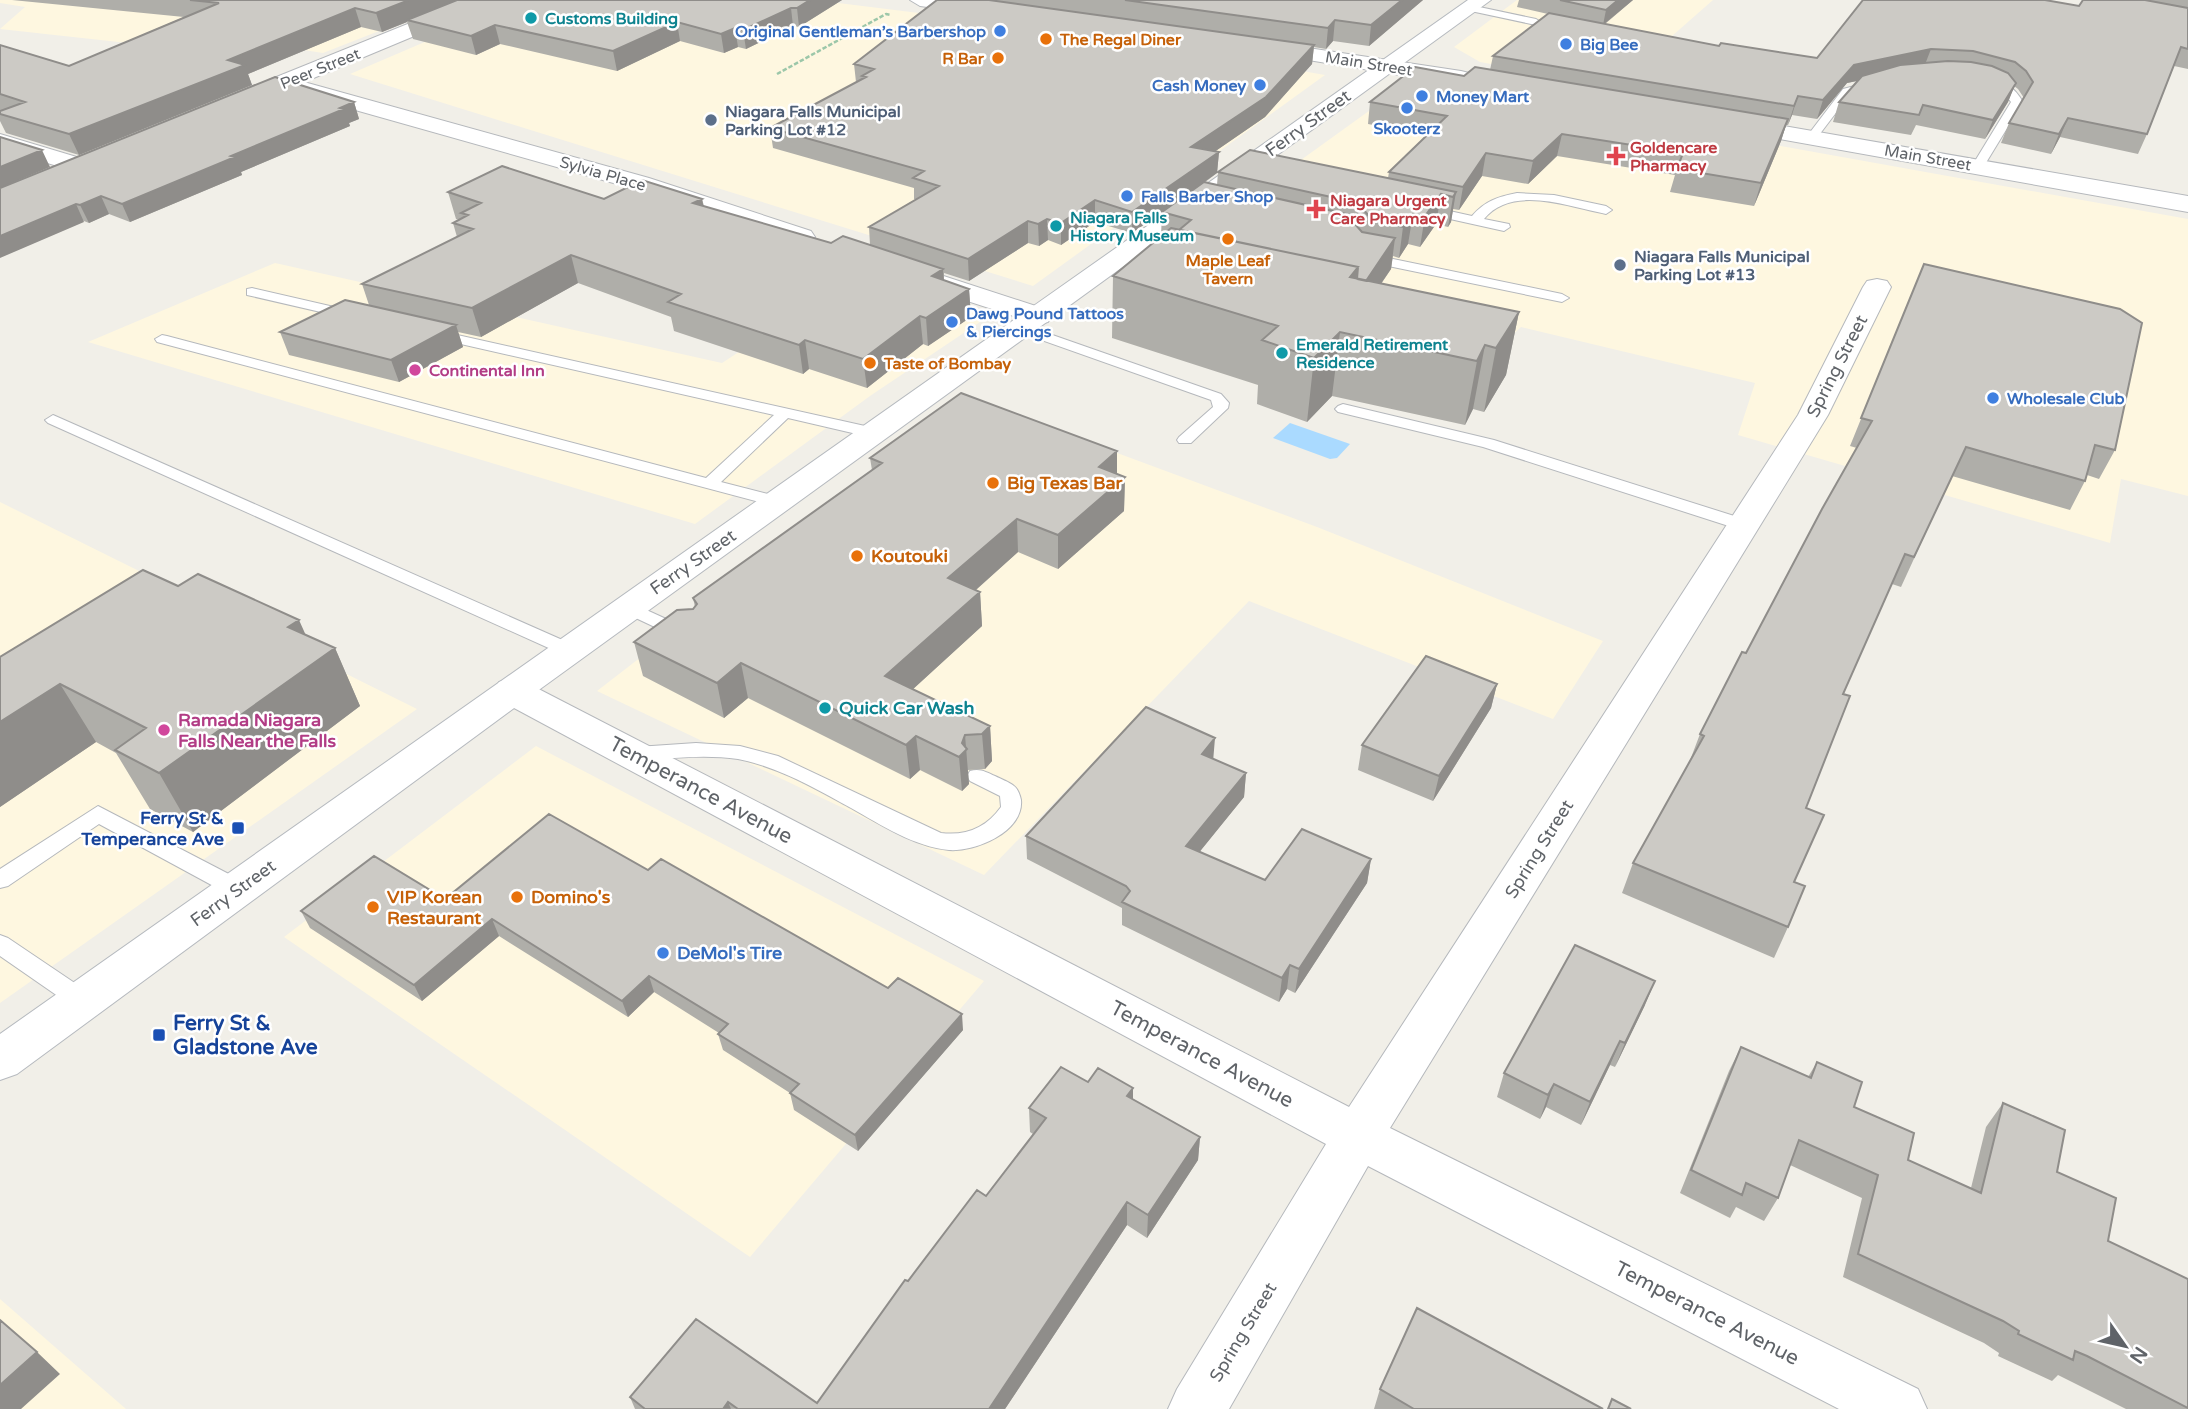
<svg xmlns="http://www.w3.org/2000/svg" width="2188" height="1409" viewBox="0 0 2188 1409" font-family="'Varela Round',sans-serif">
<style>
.commercial{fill:#fef7e0}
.water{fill:#aadaff}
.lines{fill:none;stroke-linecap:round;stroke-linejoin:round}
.service-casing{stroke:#b5b8bc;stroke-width:2}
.minor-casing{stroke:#b5b8bc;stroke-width:2}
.tertiary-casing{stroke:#b5b8bc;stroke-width:2}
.secondary-casing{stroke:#b6babf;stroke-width:2}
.path{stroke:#9cc7a9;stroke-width:2.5;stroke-dasharray:4.5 2;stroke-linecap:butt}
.service{fill:#fff;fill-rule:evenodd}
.minor{fill:#fff;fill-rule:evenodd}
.tertiary{fill:#fff;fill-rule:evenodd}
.secondary{fill:#fff;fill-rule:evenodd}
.wall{fill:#afaea9}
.shaded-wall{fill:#8f8d8a}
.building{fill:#cccac5;stroke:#8f8d8a;stroke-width:2}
.culture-dot{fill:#0f9aa8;stroke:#fff;stroke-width:2.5}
.shop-dot{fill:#3f7fe0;stroke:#fff;stroke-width:2.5}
.food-dot{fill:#e8710a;stroke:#fff;stroke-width:2.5}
.service-dot{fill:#5c6f8a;stroke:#fff;stroke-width:2.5}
.health-dot{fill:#e0444e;stroke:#fff;stroke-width:2.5}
.hotel-dot{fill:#d1479c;stroke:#fff;stroke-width:2.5}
.transit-dot{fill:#1a4fb4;stroke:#fff;stroke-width:2.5}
.labels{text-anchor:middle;stroke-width:5;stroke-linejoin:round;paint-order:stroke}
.far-culture-label{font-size:16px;font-weight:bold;fill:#0d838f;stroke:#fff;text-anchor:start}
.far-shop-label{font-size:16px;font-weight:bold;fill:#366cbe;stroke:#fff;text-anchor:start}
.far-food-label{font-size:16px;font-weight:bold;fill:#c56008;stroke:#fff;text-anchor:start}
.far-street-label{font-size:16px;fill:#5f6368;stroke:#fff}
.far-service-label{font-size:16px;font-weight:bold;fill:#4e5e75;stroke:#fff;text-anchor:start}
.far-health-label{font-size:16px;font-weight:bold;fill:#be3a42;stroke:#fff;text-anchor:start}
.far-hotel-label{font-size:16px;font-weight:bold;fill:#b23c85;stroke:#fff;text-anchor:start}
.street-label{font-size:18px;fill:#5f6368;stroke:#fff}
.food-label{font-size:18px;font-weight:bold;fill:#c56008;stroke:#fff;text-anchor:start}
.culture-label{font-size:18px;font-weight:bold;fill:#0d838f;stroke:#fff;text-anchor:start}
.hotel-label{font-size:18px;font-weight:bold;fill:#b23c85;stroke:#fff;text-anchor:start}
.transit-label{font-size:18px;font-weight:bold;fill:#164399;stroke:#fff;text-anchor:end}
.shop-label{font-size:18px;font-weight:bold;fill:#366cbe;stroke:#fff;text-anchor:start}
.near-street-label{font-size:21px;fill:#5f6368;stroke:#fff}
.near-transit-label{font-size:21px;font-weight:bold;fill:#164399;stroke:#fff;text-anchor:start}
</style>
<rect width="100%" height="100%" fill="#f1efe8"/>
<path class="commercial" d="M0,0H458L323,53L252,42L228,54L0,29L25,7L0,3Z
M523,0H814L1097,35L1325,75L1033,286L350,74Z
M1517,0H1713L1614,87L1480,62L1454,47Z
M1405,85L1725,136L2188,219V496L2121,479L2110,543L1738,435L1755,383L1521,327L1485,360L1130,283Z
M275,263L722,363L860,273L989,316L870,396L695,524L88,342Z
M974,400L1317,527L1603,641L1553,719L1249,601L984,875L597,691Z
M0,502L417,709L0,1003Z
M536,746L984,981L750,1257L284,937Z
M0,1299L126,1409H0Z"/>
<path class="water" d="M1290,423L1350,444L1337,458L1330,459L1273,438Z"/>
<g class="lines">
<g class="service-casing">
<path id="service" d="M1470,5L1536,19L1541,22L1536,25L1466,10V6Z
M1986,79C2003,78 2015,88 2023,102L1984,166L1978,170L1972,166L2011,102L2002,90L1986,83Z
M1874,81L1879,84L1878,86L1851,93L1816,139H1808V135L1843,89Z
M1517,193L1554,195L1606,206L1612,210L1606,214C1569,207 1512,184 1484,219L1509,224L1510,227L1504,231L1423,213L1421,210L1427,206L1472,216C1485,201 1497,197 1517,193Z
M1369,254L1562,294L1569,298L1562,302L1364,261V255Z
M252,288L356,312L358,315L351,319L247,295V289Z
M1021,324L1221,394L1229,403L1228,408L1191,443H1179L1177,440L1179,437L1213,407L1211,400L1016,331V325Z
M435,330L874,428L882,433L874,438L788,418L721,482L784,498L786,502L778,507L157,342L155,339L162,335L167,336L706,478L774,415L430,337L428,334Z
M1343,404L1494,440L1750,521L1752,525L1744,530L1738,529L1483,447L1338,412L1335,409L1338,406Z
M53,415L576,646L578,650L576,654H562L48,423L45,420Z
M629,602L688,629L691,633L688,637H676L623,612L620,608Z
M696,743L740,746L778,756L941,833C966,836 986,828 1001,807L1000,796L970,781L967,776L970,771C980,768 986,772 995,776C1001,779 1009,782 1014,786C1018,789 1020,795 1021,800C1024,832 975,852 949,850C915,847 881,825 851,808C816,789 779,767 738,759C705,754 671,758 637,761L630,759L627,754L630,749L637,747Z
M98,806L246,883L249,889L246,895L238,897L230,895L99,824L8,886L0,888V869Z
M0,935L8,938L91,994L95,1001L91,1008L83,1011L75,1008L0,956Z"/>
</g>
<g class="minor-casing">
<path id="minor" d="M467,0H494L491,4L304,82L649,178L811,231L815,237L811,243L802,245L793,243L631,188L295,93L293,86L277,92L269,90L266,85L269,80Z
M0,134L90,161L93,166L90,171L81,173L0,149Z
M919,268L1048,310L1052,316L1048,322L1038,324L909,282L905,276L909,270Z
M1877,279L1887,281L1891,287L1828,415L1390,1128L1918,1389L1927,1409H1839L1368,1166L1229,1409H1168L1177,1389L1326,1144L499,700L493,691L499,682L512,678L525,682L1349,1107L1798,415L1863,287L1867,281Z"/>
</g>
<g class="tertiary-casing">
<path id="tertiary" d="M910,0H964L994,5L997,9L994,13L987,15L920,6Z
M1261,41L1461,71L1469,73L1472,78L1469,83L1461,85L1254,51L1251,47L1254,43Z
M1731,117L2188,196V212L1723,129L1719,124L1723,119Z"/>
</g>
<g class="secondary-casing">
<path id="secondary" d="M1468,0H1491L525,700L17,1074L0,1080V1034Z"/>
</g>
<path class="path" d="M777,74L886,14L891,15"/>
<use href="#service" class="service"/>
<use href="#minor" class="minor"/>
<use href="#tertiary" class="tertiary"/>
<use href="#secondary" class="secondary"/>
</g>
<path class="wall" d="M12,0H842L799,27L793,26L746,49L738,47L724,53L680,41L617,71L500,44L476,55L413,39L407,22L382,32L361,27L248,74L252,85L79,155L6,133L0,121V45L69,66L184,17Z
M937,0H1423L1369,46L1333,41L1326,49L1314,47L1312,64L1265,117L1214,152H1219L1217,173L1204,183L1217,185L1218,172L1388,178L1389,172L1427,135L1368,124L1370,102L1464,76L1490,70L1493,56L1548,14L1517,7L1519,0H1633L1605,24L1719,46L1817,58L2079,6L2083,0H2188V69L2174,66L2147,134L2138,154L2060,137L2051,154L2001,143L2009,123L2024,98L2018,89L2014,86L2008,102L1985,139L1916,125L1911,135L1833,122L1839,102L1857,81L1847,83L1817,119L1792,115L1788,125H1786L1781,141L1754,206L1670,192L1675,175L1557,156L1528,184L1482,176L1459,210L1453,209L1451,222L1448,227L1436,224L1420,247L1408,244L1399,258L1393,256L1391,269L1381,284L1519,312L1506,375L1484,412L1473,409L1465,425L1332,396L1307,422L1257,404L1258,385L1112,338L1113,276L1161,236L1162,212L1132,233L1095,222L1061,245L1048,240L1039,246L1028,243L969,281L944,273V281L969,289L971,317L928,346L923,344L867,388L809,369L803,374L674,331L671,317L578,283L481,337L458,332L463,347L399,382L289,355L280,332L369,305L362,284L457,237L453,223L459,220L456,219L448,192L604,199H702L704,206L831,243L870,245L869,227L916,199H914V188L773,148L770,128L856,82L854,64Z
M354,102L359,119L349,123L350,126L241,172L242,175L130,222L109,214L89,223L0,188Z
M1924,264L2115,450L2099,479L2087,475L2085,481L2070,510L1952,476L1901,587L1892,584L1843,694L1806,808L1794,882L1788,927L1774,958L1622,893L1633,863L1689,763L1700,734L1746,653L1857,448L1850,446Z
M1117,451V474L1125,477L1124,511L1058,569L1018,552L976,590L980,592L982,626L912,690L990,726L992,761L985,769L968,770L969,784L962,791L920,770L910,779L748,698L724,718L643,676L634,642L693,609L695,607L693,598L872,470L870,458Z
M306,635L335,648L360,706L193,832L150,809L116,753L96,742L0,807V657Z
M1497,684L1491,708L1433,801L1358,770L1362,745Z
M1214,759L1246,773L1244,797L1199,852L1265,880L1371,859L1367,883L1295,993L1287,989L1279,1002L1122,925V908L1027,859L1026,836Z
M648,870L888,988L963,1030L858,1151L794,1110L790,1093L723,1050L718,1034L719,1033L654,992L628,1017L499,936L422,1001L310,928L301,911L445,899Z
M1645,1005L1615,1067L1610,1065L1581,1125L1546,1107L1540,1119L1497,1097L1504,1073Z
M1741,1047L1808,1077L1817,1062L1854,1107L1908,1160L1971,1188L1986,1127L2003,1103L2057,1172L2108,1241L2188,1279V1409H2126L2058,1375L2052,1381L1998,1356L1999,1353L1984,1343L1843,1277L1862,1198L1790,1165L1778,1198L1764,1221L1736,1207L1730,1218L1680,1193L1729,1071Z
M1088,1082L1133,1100L1200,1137L1198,1160L1147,1238L1127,1225L1005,1409H635L630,1397L817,1403L908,1281L986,1196L1033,1134L1030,1132L1029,1108Z
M1380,1389L1603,1409H1374Z"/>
<path class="shaded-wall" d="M409,0H461L407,20V22L382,32L376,13Z
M810,0H842L799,27L797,8Z
M1402,0H1423L1369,46L1371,25Z
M1618,0H1633L1603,25L1606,10Z
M355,8L361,27L248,74L252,85L79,155L69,134L228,60Z
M791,8L793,26L746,49L743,30Z
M1335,20L1333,41L1326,49L1328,28Z
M677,22L680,41L617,71L613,51Z
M495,25L500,44L476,55L471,36Z
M735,28L738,47L724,53L721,34Z
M1314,45L1312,64L1265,117L1191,168V147Z
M1931,49L1924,67L1847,83L1817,119L1823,100L1854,65Z
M2016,83L2008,102L1985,139L1993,120Z
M1798,96L1792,115L1788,125L1794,106Z
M354,102L359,119L349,123L350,126L241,172L242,175L130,222L122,204Z
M2068,118L2060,137L2051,154L2059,134Z
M1788,119L1781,141L1754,206L1761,183Z
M1562,134L1557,156L1528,184L1533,161Z
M42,150L50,167L0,188V167Z
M1219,152L1217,173L1132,233V212Z
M1486,153L1482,176L1459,210L1463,187Z
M1456,192L1451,222L1448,227L1453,197Z
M1441,194L1436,224L1420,247L1425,216Z
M101,196L109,214L89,223L80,205Z
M702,199L707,226L693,203Z
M1095,200V222L1061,245V223Z
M76,204L84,222L0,258V236Z
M1413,214L1408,244L1399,258L1403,227Z
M1047,219L1048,240L1039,246L1038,224Z
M1028,221V243L969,281L968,259Z
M1395,238L1391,269L1358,317L1362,285Z
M571,255L578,283L481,337L472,308Z
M1358,267L1350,328V277Z
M943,269L945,297L932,276Z
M969,289L971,317L928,346L926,318Z
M1519,312L1506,375L1484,412L1496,348Z
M920,316L923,344L867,388L863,359Z
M456,325L463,347L399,382L391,360Z
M1340,332L1332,396L1307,422L1314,358Z
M805,340L809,369L803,374L799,345Z
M1485,345L1473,409L1465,425L1477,361Z
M1117,451V484L1125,477L1124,511L1058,569V535L1099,467Z
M1017,519L1018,552L951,612L948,578Z
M980,592L982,626L889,711L885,676Z
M299,620L317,660L335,648L360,706L193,832L159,773L288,627Z
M741,663L748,698L724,718L717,683Z
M60,684L96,742L0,807V722Z
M1497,684L1491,708L1433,801L1439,776Z
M990,726L992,761L985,769L982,734Z
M965,735L969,784L962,791L959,757Z
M916,736L920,770L910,779L906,745Z
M1215,738L1213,762L1202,754Z
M1246,773L1244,797L1185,870L1186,846Z
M1371,859L1367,883L1295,993L1299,969Z
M492,919L499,936L422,1001L414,985Z
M1290,965L1287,989L1279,1002L1282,978Z
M649,976L654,992L628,1017L622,1001Z
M1655,981L1645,1005L1615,1067L1625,1043Z
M962,1014L963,1030L858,1151L855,1135Z
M1620,1041L1610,1065L1581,1125L1590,1102Z
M1554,1084L1546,1107L1540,1119L1548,1095Z
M1133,1088V1111L1127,1096Z
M1200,1137L1198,1160L1147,1238L1148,1215Z
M1127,1202V1225L1005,1409H989Z
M37,1352L60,1374L21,1409H0V1385Z
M728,1402L731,1409H723Z"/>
<path class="building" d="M190,0H409L376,13L355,8L228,60L245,65L69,134L0,114V111L25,102L0,94V45L69,66L219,3Z
M457,0H810L797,8H791L743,30L735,28L721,34L677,22L613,51L495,25L471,36L407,20Z
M937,0H989L1314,45L1266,97L1191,147L1219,152L1132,212L1095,200L1061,223L1047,219L1038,224L1028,221L968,259L869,227L939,186L913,178L924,171L770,128L866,77L862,76L874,69L854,64Z
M1125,0H1402L1371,25L1335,20L1328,28Z
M1560,0H1618L1606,10Z
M1863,0H2045L2079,6L2083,0H2145L2188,8V49L2181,47L2147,134L2068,118L2059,134L2009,123L2033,82L2026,71L2015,62L1973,51L1931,49L1854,65L1823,100L1798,96L1794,106L1493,56L1549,13L1719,46L1721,43L1817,58Z
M1948,61L1971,62L1992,66L2008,73L2016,83L1993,120L1923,105L1919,115L1839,102L1862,76L1900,65Z
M1415,67L1464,76L1475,67L1788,119L1761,183L1677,169L1683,153L1562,134L1533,161L1486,153L1463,187L1389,172L1447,116L1370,102Z
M275,77L354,102L340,108L344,109L231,156L235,157L122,204L101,196L80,205L76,204L0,236V188Z
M0,137L42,150L0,167Z
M1250,150L1456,192L1453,197L1441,194L1425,216L1413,214L1403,227L1373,221L1358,203L1218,172Z
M502,166L604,199L642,180L702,199L693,203L831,243L843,236L943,269L932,276L969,289L926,318L920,316L863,359L805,340L799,345L668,302L681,294L571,255L472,308L362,284L473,229L453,223L468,215L461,213L481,203L448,192Z
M1204,182L1346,214L1362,232L1395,238L1366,281L1357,279L1358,267L1179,230L1191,220L1162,212Z
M1171,228L1358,267L1350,277L1519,312L1496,348L1485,345L1477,361L1340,332L1314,358L1262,340L1278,326L1113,276Z
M1924,264L2120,309L2142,323L2115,450L2095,445L2085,481L1966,447L1914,557L1905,554L1843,694L1850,696L1806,808L1824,815L1794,882L1805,886L1788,927L1633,863L1704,736L1700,734L1742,652L1746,653L1822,509L1872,421L1861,418Z
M345,300L456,325L391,360L280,332Z
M961,393L1117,451L1099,467L1125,477L1058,535L1017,519L948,578L980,592L885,676L990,726L982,734L965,735L962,743L967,749L959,757L916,736L906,745L741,663L717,683L634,642L677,610L693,609L697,604L693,598L882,463L870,458Z
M143,570L178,586L198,574L299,620L288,627L335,648L159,773L115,750L146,728L60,684L0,722V657Z
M1426,656L1497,684L1439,776L1362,745Z
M1146,707L1215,738L1202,754L1246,773L1186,846L1265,880L1302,829L1371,859L1299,969L1290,965L1282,978L1122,902L1130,891L1126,886L1026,836Z
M549,814L648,870L661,859L888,988L898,978L962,1014L855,1135L790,1093L799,1084L718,1034L728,1024L649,976L622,1001L492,919L414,985L301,911L374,856L445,899Z
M1575,945L1655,981L1625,1043L1620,1041L1590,1102L1554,1084L1548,1095L1504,1073Z
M1741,1047L1811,1078L1817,1062L1862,1082L1854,1107L1914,1133L1908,1160L1981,1193L2003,1103L2065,1130L2057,1172L2116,1198L2108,1241L2188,1279V1408L2087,1356L2075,1351L2073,1360L2018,1334L2019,1331L2003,1321L1858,1254L1878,1175L1799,1140L1778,1198L1746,1183L1742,1195L1691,1170Z
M1061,1067L1088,1082L1098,1068L1133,1088L1127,1096L1200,1137L1148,1215L1127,1202L989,1409H738L728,1402L723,1409H645L630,1397L696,1319L817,1403L905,1280L908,1281L977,1190L986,1196L1046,1118L1029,1108Z
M1417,1308L1603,1409H1414L1380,1389Z
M0,1320L37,1352L0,1385Z
M1612,1399L1631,1409H1608Z"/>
<g class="culture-dot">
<circle cx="531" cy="18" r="7"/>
<circle cx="1056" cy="226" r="7"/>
<circle cx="1282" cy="353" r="7"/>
<circle cx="825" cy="708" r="7"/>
</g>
<g class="shop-dot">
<circle cx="1000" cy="31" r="7"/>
<circle cx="1566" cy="44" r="7"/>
<circle cx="1260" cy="85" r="7"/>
<circle cx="1422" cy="96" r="7"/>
<circle cx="1407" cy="108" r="7"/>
<circle cx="1127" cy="196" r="7"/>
<circle cx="952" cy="322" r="7"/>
<circle cx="1993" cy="398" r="7"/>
<circle cx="663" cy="953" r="7"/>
</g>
<g class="food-dot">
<circle cx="1046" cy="39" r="7"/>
<circle cx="998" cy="58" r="7"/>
<circle cx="1228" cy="239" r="7"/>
<circle cx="870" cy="363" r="7"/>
<circle cx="993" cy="483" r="7"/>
<circle cx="857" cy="556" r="7"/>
<circle cx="517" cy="897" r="7"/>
<circle cx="373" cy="907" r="7"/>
</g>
<g class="service-dot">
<circle cx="711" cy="120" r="7"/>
<circle cx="1620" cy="265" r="7"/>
</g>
<g class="health-dot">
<path d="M1612.5 145.5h7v7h7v7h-7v7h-7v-7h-7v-7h7z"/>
<path d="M1312.5 198.5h7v7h7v7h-7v7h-7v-7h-7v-7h7z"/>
</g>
<g class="hotel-dot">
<circle cx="415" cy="370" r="7"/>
<circle cx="164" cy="730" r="7"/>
</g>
<g class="transit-dot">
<rect x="231" y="821" width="14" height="14" rx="3.5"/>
<rect x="152" y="1028" width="14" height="14" rx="3.5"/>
</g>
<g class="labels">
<g class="far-culture-label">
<text x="545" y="24">Customs Building</text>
<text x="1070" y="223">Niagara Falls<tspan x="1070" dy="18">History Museum</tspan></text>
<text x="1296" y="350">Emerald Retirement<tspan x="1296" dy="18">Residence</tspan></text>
</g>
<g class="far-shop-label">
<text x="986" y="37" text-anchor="end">Original Gentleman’s Barbershop</text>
<text x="1580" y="50">Big Bee</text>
<text x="1246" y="91" text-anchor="end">Cash Money</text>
<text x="1436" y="102">Money Mart</text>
<text x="1407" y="134" text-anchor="middle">Skooterz</text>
<text x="1141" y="202">Falls Barber Shop</text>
<text x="966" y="319">Dawg Pound Tattoos<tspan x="966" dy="18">&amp; Piercings</tspan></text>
<text x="2007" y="404">Wholesale Club</text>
</g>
<g class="far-food-label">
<text x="1060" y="45">The Regal Diner</text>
<text x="984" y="64" text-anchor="end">R Bar</text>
<text x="1228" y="266" text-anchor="middle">Maple Leaf<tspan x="1228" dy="18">Tavern</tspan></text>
<text x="884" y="369">Taste of Bombay</text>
</g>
<g class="far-street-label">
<text transform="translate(1369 63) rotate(9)" y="6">Main Street</text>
<text transform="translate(320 68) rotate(-22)" y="6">Peer Street</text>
<text transform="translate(1928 157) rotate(10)" y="6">Main Street</text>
<text transform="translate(603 173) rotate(16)" y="6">Sylvia Place</text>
</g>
<g class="far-service-label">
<text x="725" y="117">Niagara Falls Municipal<tspan x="725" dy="18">Parking Lot #12</tspan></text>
<text x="1634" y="262">Niagara Falls Municipal<tspan x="1634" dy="18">Parking Lot #13</tspan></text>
</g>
<g class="far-health-label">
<text x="1630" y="153">Goldencare<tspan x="1630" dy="18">Pharmacy</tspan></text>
<text x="1330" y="206">Niagara Urgent<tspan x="1330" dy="18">Care Pharmacy</tspan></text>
</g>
<g class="far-hotel-label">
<text x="429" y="376">Continental Inn</text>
</g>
<g class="street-label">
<text transform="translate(1308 123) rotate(-36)" y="6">Ferry Street</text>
<text transform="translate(1837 366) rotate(-63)" y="6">Spring Street</text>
<text transform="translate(693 562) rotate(-35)" y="6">Ferry Street</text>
<text transform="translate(1539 849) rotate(-58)" y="6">Spring Street</text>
<text transform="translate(233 893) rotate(-36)" y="6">Ferry Street</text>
<text transform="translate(1243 1332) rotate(-59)" y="6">Spring Street</text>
</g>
<g class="food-label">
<text x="1007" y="489">Big Texas Bar</text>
<text x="871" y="562">Koutouki</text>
<text x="387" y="903">VIP Korean<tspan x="387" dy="21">Restaurant</tspan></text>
<text x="531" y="903">Domino's</text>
</g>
<g class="culture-label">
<text x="839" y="714">Quick Car Wash</text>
</g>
<g class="hotel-label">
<text x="178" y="726">Ramada Niagara<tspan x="178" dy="21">Falls Near the Falls</tspan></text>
</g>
<g class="transit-label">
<text x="224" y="824">Ferry St &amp;<tspan x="224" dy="21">Temperance Ave</tspan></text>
</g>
<g class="shop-label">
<text x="677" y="959">DeMol's Tire</text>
</g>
<g class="near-street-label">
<text transform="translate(701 790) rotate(28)" y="7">Temperance Avenue</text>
<text transform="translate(1202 1054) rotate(28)" y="7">Temperance Avenue</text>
<text transform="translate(1707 1313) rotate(27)" y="7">Temperance Avenue</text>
</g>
<g class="near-transit-label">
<text x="173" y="1030">Ferry St &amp;<tspan x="173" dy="24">Gladstone Ave</tspan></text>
</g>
</g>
<g transform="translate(2125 1346) rotate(124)" stroke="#ffffff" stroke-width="5" paint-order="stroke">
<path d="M0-5L12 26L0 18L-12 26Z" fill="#5f6368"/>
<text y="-10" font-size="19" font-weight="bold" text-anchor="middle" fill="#5f6368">N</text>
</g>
</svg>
